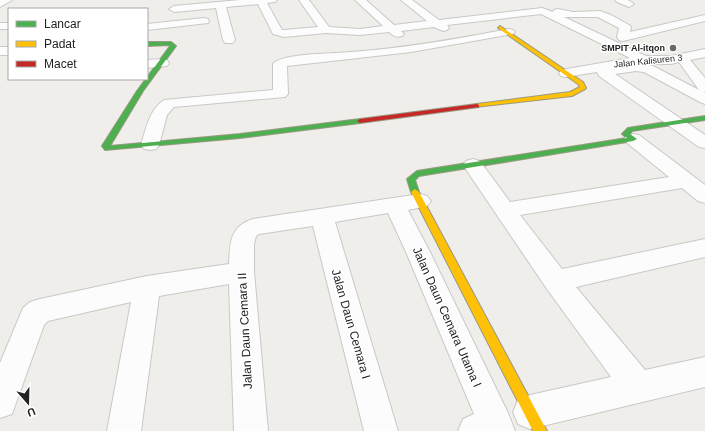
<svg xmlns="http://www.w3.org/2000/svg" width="705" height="431" viewBox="0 0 705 431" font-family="Helvetica,sans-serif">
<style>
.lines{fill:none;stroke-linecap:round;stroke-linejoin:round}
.street-casing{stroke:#c9c8c7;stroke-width:2}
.fast-casing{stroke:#999a82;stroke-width:2}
.slow-casing{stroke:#999a82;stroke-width:2}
.jam-casing{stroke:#999a82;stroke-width:2}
.street{fill:#fdfcfc;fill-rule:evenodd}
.fast{fill:#4caf50;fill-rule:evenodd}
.slow{fill:#ffc107;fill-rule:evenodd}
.jam{fill:#c62828;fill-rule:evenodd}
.poi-dot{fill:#6a6968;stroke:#fff;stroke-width:1.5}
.labels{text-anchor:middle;stroke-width:3;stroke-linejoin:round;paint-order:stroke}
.far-poi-label{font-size:9px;font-weight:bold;fill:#222;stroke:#fff;text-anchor:end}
.far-street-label{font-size:9px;fill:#222;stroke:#fff}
.near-street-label{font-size:12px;fill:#222;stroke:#fff}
</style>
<rect width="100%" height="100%" fill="#f0eeeb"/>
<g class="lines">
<g class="street-casing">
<path id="street" d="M0,0H12L0,7Z
M240,0H277L275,2L267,3L282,30H284L318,27L299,0H309L329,27L360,29L383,26L355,0H366L394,25L427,21L401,0H412L439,20L542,8L553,12L554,10L558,9L573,12L600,11L611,15L629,25L631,27L630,32L705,15V21L623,41L619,40L617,37L619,28L598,17H564L646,56H671L705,49V57L690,60L705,78V92H703L705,93V104L700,102L644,72L636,71L615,74L705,135V148L699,147L599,76L597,72L566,77L561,76L559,73L561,70L630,58L541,14L447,25L449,28L447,30L443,31L434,27L401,31L404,34L402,36C396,38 394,36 389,32L360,35L326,33L284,37L273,34L258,4L226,7L235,40L233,43H225L223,40L216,8L174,12L169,9L174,6ZM679,62L699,90L653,66L643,64H671Z
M615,0H628L634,4L629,7L617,2Z
M204,18L208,19L209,21L208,23L147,30V24Z
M0,23H9V29H0Z
M509,29L513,30L515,32L513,34L411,52L287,66L288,94L285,97L174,107L167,115L159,145L156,149L150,150L144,149L141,145C146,129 149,110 164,100L273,90V64C281,54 323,54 336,53C394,50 452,40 509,29Z
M0,47H9V55H0Z
M162,59L167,60L169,63L167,66L147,68V60Z
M633,134L639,135L705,185V203L698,201L682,188L520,215L562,269L705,239V257L576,287L645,370L705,357V387L530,429L518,424L513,412L518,400L530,395L611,377L547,289L463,165L466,161L473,159L480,161L510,202L669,177L627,143L624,139L627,135Z
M420,194L427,196L431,201L427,206L408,210L430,252L508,413L515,431H458L463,419L474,414L406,252L388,213L335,222L398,431H364L313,226L259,234L256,236L254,244V272L268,431H234L229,284L159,296L141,431H107L131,302L48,321L44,325L12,414L0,418V363L23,308L30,302L40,299L147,276L229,264C230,243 230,226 253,219Z"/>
</g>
<g class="fast-casing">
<path id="fast" d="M147,42H171L176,46L143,91L110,146L240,134L360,119L363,121L360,123L240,138L105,150L102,146L137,91L170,46V45L147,46Z
M705,116V120L632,131L630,134L637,139L633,141L419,176L415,180L419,192L415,195L411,192L407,179L417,171L627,138L622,134L628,128Z"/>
</g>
<g class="slow-casing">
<path id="slow" d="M500,26L583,82L586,88L585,89L572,96L475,107V105L477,104L570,92L580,87L578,84L498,28Z
M415,189L419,192L547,431H533L411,192Z"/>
</g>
<g class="jam-casing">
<path id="jam" d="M477,104L479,105V107L360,123L357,121L360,119Z"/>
</g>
<use href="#street" class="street"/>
<use href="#fast" class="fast"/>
<use href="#slow" class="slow"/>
<use href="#jam" class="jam"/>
</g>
<circle class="poi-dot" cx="673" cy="48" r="4"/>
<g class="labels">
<g class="far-poi-label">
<text x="665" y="51">SMPIT Al-itqon</text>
</g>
<g class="far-street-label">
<text transform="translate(648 61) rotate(-6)" y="3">Jalan Kalisuren 3</text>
</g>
<g class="near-street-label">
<text transform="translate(447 317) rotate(66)" y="4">Jalan Daun Cemara Utama I</text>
<text transform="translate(351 324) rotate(74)" y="4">Jalan Daun Cemara I</text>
<text transform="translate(245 331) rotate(-93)" y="4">Jalan Daun Cemara II</text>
</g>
</g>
<rect x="8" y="8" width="140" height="72" fill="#ffffff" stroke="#a7a7a7"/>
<rect x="16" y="21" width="20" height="6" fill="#4caf50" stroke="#a7a7a7"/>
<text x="44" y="28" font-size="12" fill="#222222">Lancar</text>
<rect x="16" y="41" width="20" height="6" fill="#ffc107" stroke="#a7a7a7"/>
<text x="44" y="48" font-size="12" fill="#222222">Padat</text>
<rect x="16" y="61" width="20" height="6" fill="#c62828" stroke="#a7a7a7"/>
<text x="44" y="68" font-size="12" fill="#222222">Macet</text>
<g transform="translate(28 403) rotate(160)" stroke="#ffffff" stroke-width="3" paint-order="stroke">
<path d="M0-3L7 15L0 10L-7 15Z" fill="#222222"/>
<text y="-6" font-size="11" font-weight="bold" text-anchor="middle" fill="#222222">U</text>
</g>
</svg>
